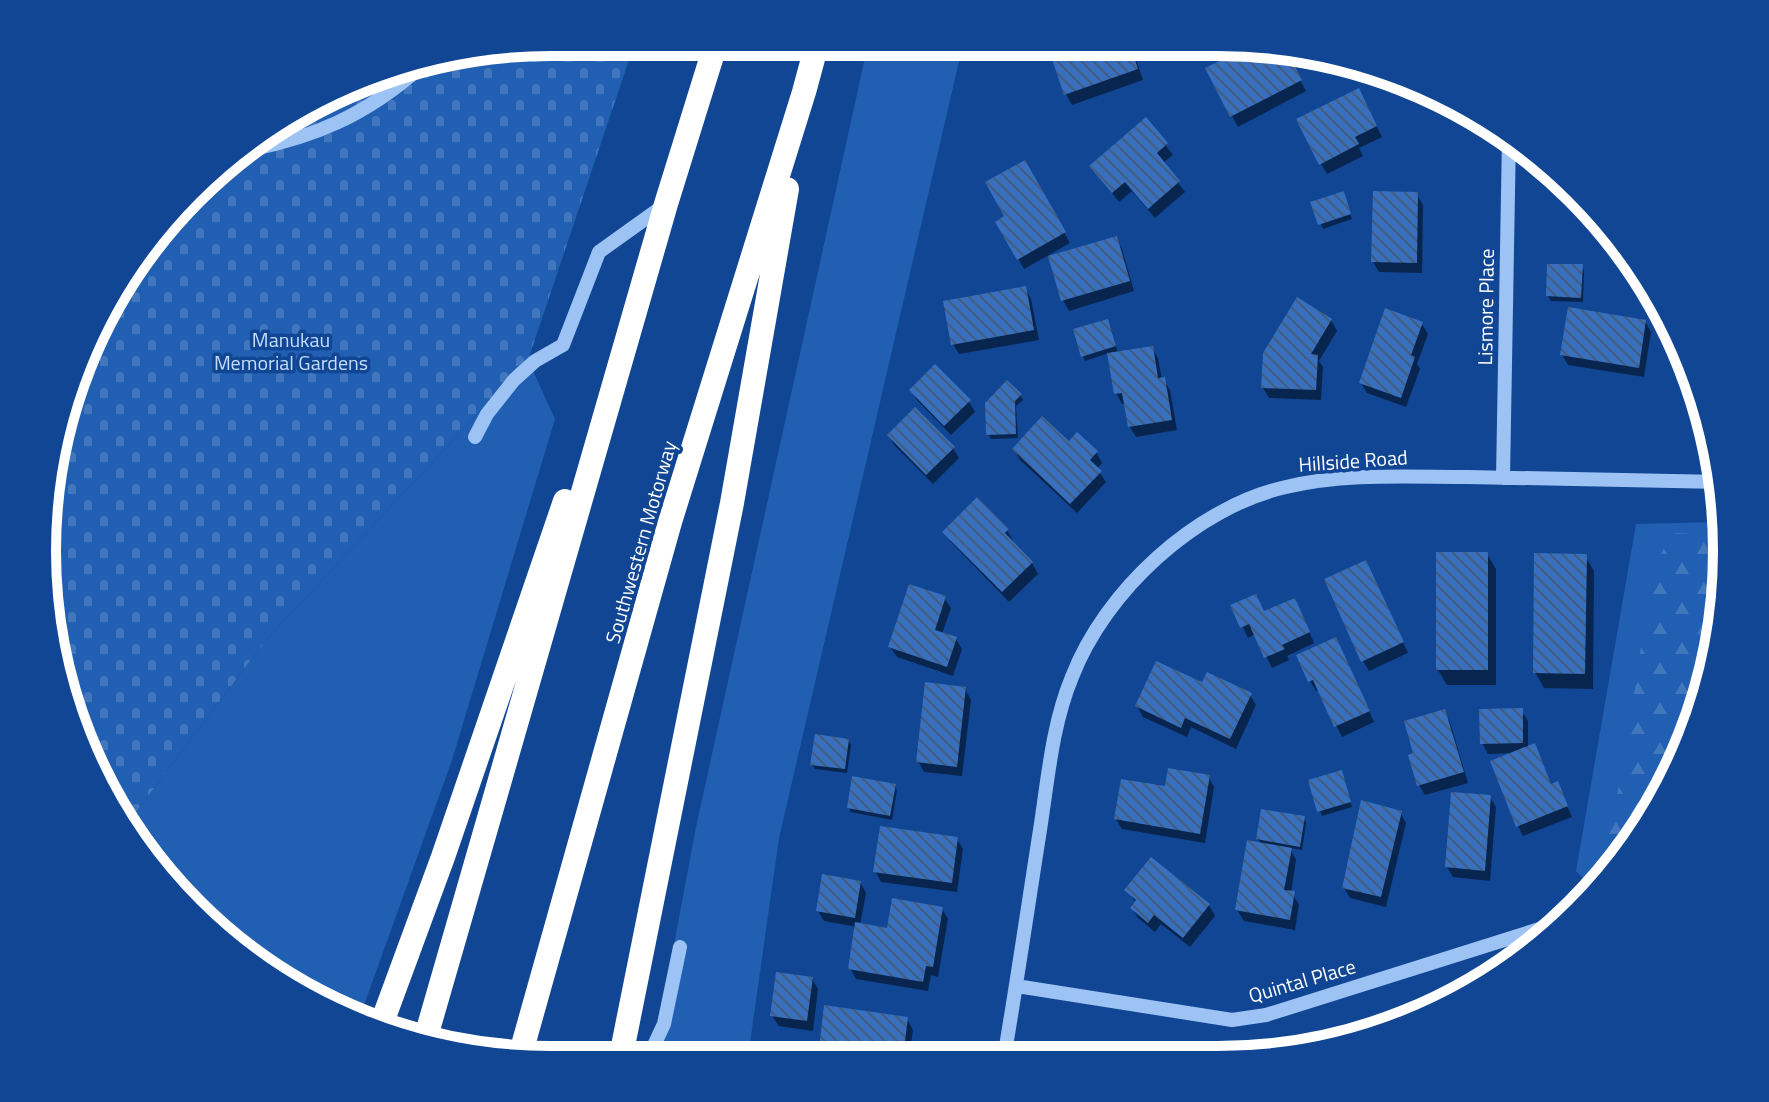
<svg xmlns="http://www.w3.org/2000/svg" width="1769" height="1102" viewBox="0 0 1769 1102" font-family="'Titillium Web',sans-serif">
<style>
.green{fill:#215fb3}
.forest{fill:url(#forest-firs)}
.cemetery{fill:url(#cemetery-stones)}
.shadow{fill:#0007}
.lines{fill:none;stroke-linecap:round;stroke-linejoin:round}
.stream{stroke:#8fbcf7;stroke-width:11}
.building{fill:url(#building-back-hatch)}
.minor{stroke:#9dc2f4;stroke-width:14}
.highway{stroke:#fff;stroke-width:24}
.labels{text-anchor:middle;stroke-width:7;stroke-linejoin:round;paint-order:stroke}
.street-label{font-size:20px;fill:#fff;stroke:#104694}
.park-label{font-size:20px;fill:#c5ddfe;stroke:#104694}
.rim{fill:none;stroke:#fff;stroke-width:10}
</style>
<defs>
<pattern id="forest-firs" width="22" height="20" patternUnits="userSpaceOnUse" patternTransform="scale(2)"><rect width="22" height="20" fill="#215fb3"/><path d="M5 1l3.5 6h-7zM16 11l3.5 6h-7z" fill="#4277be"/></pattern>
<pattern id="cemetery-stones" width="16" height="16" patternUnits="userSpaceOnUse" patternTransform="scale(2)"><rect width="16" height="16" fill="#215fb3"/><path d="M2 7V4a2 2 0 0 1 4 0v3zM10 15v-3a2 2 0 0 1 4 0v3z" fill="#4277be"/></pattern>
<pattern id="building-back-hatch" width="6" height="6" patternUnits="userSpaceOnUse" patternTransform="scale(2)"><rect width="6" height="6" fill="#3870bd"/><path d="M-1 5l2 2M0 0l6 6M5-1l2 2" fill="none" stroke="#435c7f"/></pattern>
</defs>
<rect width="100%" height="100%" fill="#104694"/>
<path class="green" d="M868,44H963L779,838L748,1057L653,1056L696,827Z
M528,360L555,419L452,760L358,1022L242,955L147,860L127,824L266,640Z
M1720,522L1710,682L1622,860L1592,887L1576,871L1636,524Z"/>
<path class="forest" d="M1673,533L1719,535L1710,682L1625,854L1606,850L1626,751L1652,569Z"/>
<path class="cemetery" d="M551,42H635L528,360L266,640L127,824L69,714L42,551L69,388L147,242L242,147L388,69Z"/>
<path class="shadow" d="M1070,45H1131L1143,80L1072,105L1066,94Z
M1282,46L1306,91L1238,127L1207,69L1244,62Z
M1364,101L1382,137L1359,148L1363,156L1327,174L1321,164Z
M1146,120L1173,155L1163,163L1185,192L1155,218L1132,191L1119,202L1092,166Z
M1025,163L1070,243L1024,269L998,223L1007,217Z
M1417,194L1423,205L1422,273L1379,272L1373,262Z
M1345,198L1352,219L1323,229L1313,203Z
M1116,238L1122,249L1134,291L1069,311L1063,300Z
M1582,266L1584,271L1583,302L1551,301L1548,296Z
M1025,288L1031,299L1039,340L959,354L953,344Z
M1331,320L1337,331L1319,361L1323,367L1321,400L1269,398L1263,388Z
M1645,321L1651,332L1644,377L1568,365L1562,355Z
M1422,324L1428,334L1417,364L1420,369L1406,407L1367,393L1361,383Z
M1110,326L1118,353L1152,348L1158,358L1162,380H1164L1170,390L1177,430L1136,437L1130,427L1126,403L1122,404L1116,393L1109,353L1085,361L1083,356Z
M1685,373L1696,406H1693L1684,391Z
M911,390L969,402L975,412L951,435L917,400Z
M1020,395L1023,400L1016,406L1018,438L991,439L988,434L987,404Z
M889,436L953,448L959,458L933,484L895,446Z
M1069,443L1096,452L1102,463L1097,469L1106,482L1077,513L1020,460L1014,449Z
M1007,530L1013,541L1011,542L1032,563L1038,574L1009,602L951,542L945,532Z
M1487,554L1496,569V685H1447L1438,670Z
M1585,556L1594,571L1593,689L1544,688L1535,672Z
M1371,573L1408,653L1369,671L1363,661Z
M944,598L951,608L942,634L956,639L962,649L953,676L897,657L890,647Z
M1233,606L1264,613L1300,610L1314,643L1287,656L1289,660L1272,668L1255,634L1248,638Z
M1341,650L1374,722L1342,737L1319,690L1316,691L1310,681L1299,656Z
M1203,685L1250,695L1256,705L1236,749L1191,727L1187,737L1143,717L1137,706Z
M965,689L971,700L962,776L924,772L918,761Z
M1521,710L1528,721V748L1534,746L1552,786L1557,784L1572,817L1523,836L1518,826L1514,753L1488,754L1482,743Z
M1444,711L1450,722L1468,783L1425,795L1419,785L1416,754Z
M848,740L851,745L847,773L815,769L812,764Z
M1208,776L1214,787L1205,843L1122,829L1116,819L1167,789Z
M1343,777L1352,807L1322,816L1310,781Z
M895,786L897,790L892,820L851,812L849,808Z
M1490,797L1496,807L1490,881L1453,877L1447,867Z
M1400,812L1406,823L1386,907L1350,898L1344,888Z
M1304,818L1306,823L1302,850L1290,848L1296,860L1291,893L1299,904L1295,930L1244,921L1237,910L1262,845L1258,839Z
M957,839L963,849L957,892L881,882L875,871Z
M860,882L866,893L860,925L889,930L942,909L948,919L938,977L931,975L928,991L856,979L850,968L857,927L824,921L818,911Z
M1127,890L1209,905L1215,916L1190,947L1161,924L1155,932L1138,918L1132,908L1136,903Z
M812,979L818,989L813,1031L779,1026L772,1016Z
M907,1019L913,1030L909,1057H826L821,1048Z"/>
<g class="lines">
<path class="stream" d="M232,945L263,966"/>
</g>
<path class="building" d="M1064,45H1130L1138,69L1064,95L1049,50Z
M1270,46H1284L1302,80L1230,117L1205,68L1240,51L1245,59Z
M1359,88L1377,126L1355,137L1359,144L1319,165L1296,119Z
M1146,117L1168,143L1157,153L1180,181L1148,209L1125,182L1112,193L1089,166Z
M1025,160L1066,232L1017,260L995,222L1004,216L985,182Z
M1344,191L1351,214L1318,225L1310,202Z
M1373,191L1418,192L1417,263L1371,262Z
M1117,236L1130,281L1061,301L1048,256Z
M1547,264H1583L1581,298L1546,296Z
M1026,286L1034,330L951,345L943,301Z
M1297,297L1332,319L1311,354L1318,355L1316,390L1261,388L1263,353Z
M1568,307L1646,320L1639,368L1560,355Z
M1385,308L1423,322L1411,355L1415,357L1401,398L1359,383Z
M1108,319L1116,346L1081,357L1073,329Z
M1153,346L1158,378L1165,377L1172,420L1128,427L1122,393L1114,394L1107,353Z
M935,364L971,400L944,426L909,390Z
M1683,369L1691,391H1682Z
M1007,380L1022,394L1015,401L1016,434L986,435L985,403Z
M915,407L955,447L926,475L887,435Z
M1042,416L1069,441L1077,432L1098,451L1090,460L1102,471L1070,504L1012,449Z
M977,497L1009,529L1005,533L1033,562L1002,592L942,532Z
M1436,552H1488V670H1436Z
M1534,553L1587,554L1585,674L1533,673Z
M1366,560L1404,642L1361,662L1324,579Z
M909,584L946,596L935,630L957,637L947,667L888,647Z
M1256,594L1264,611L1295,598L1310,632L1282,645L1285,649L1264,658L1249,624L1240,628L1230,605Z
M1336,637L1370,711L1334,727L1313,680L1308,682L1296,655Z
M1156,661L1202,682L1207,672L1252,693L1230,739L1185,718L1181,728L1135,706Z
M925,682L966,687L957,767L916,762Z
M1523,708V743L1480,744L1479,709Z
M1445,709L1464,772L1417,786L1408,755L1413,753L1404,721Z
M815,734L849,739L845,769L810,765Z
M1535,743L1551,784L1558,781L1568,806L1516,827L1490,761Z
M1168,768L1210,775L1200,834L1114,819L1121,779L1165,786Z
M1342,770L1351,802L1317,812L1308,780Z
M852,776L896,784L890,816L847,808Z
M1451,792L1491,795L1485,871L1445,867Z
M1361,800L1402,811L1381,897L1342,888Z
M1261,809L1305,816L1300,847L1256,839Z
M880,826L958,837L952,883L873,872Z
M1247,840L1292,848L1284,890L1295,891L1290,920L1235,910Z
M1151,857L1210,904L1183,938L1154,915L1148,923L1130,908L1136,900L1124,890Z
M822,874L861,881L855,918L816,911Z
M892,898L943,907L933,967L926,966L923,982L848,969L855,922L887,928Z
M776,972L813,977L807,1021L770,1016Z
M824,1005L908,1017L903,1057H879L819,1049Z"/>
<g class="lines">
<path class="minor" d="M236,152C311,140 368,115 425,63
M475,437L487,414L514,380L535,361L563,345L599,252L666,204
M1503,478L1509,136
M1016,986L1232,1020L1266,1015L1546,927
M649,1056L664,1024L680,947
M1004,1058C1017,982 1028,906 1040,830C1048,779 1052,725 1072,677C1105,591 1196,507 1286,487C1346,473 1407,477 1467,477C1552,478 1637,480 1722,482"/>
<path class="highway" d="M380,1028L443,857L565,501
M425,1040L666,204L716,43
M520,1056L670,522L804,92L817,44
M621,1056L732,503L787,189"/>
</g>
<g class="labels">
<g class="street-label">
<text transform="translate(1486 307) rotate(-89)" y="7">Lismore Place</text>
<text transform="translate(1353 461) rotate(-4)" y="7">Hillside Road</text>
<text transform="translate(641 542) rotate(-74)" y="7">Southwestern Motorway</text>
<text transform="translate(1302 981) rotate(-16)" y="7">Quintal Place</text>
</g>
<g class="park-label">
<text x="291" y="347">Manukau<tspan x="291" dy="23">Memorial Gardens</tspan></text>
</g>
</g>
<path d="M0 0H1769V1102H0ZM551 56H1218A495 495 0 0 1 1713 551V551A495 495 0 0 1 1218 1046H551A495 495 0 0 1 56 551V551A495 495 0 0 1 551 56Z" fill="#104694" fill-rule="evenodd"/>
<path class="rim" d="M551 56H1218A495 495 0 0 1 1713 551V551A495 495 0 0 1 1218 1046H551A495 495 0 0 1 56 551V551A495 495 0 0 1 551 56Z"/>
</svg>
